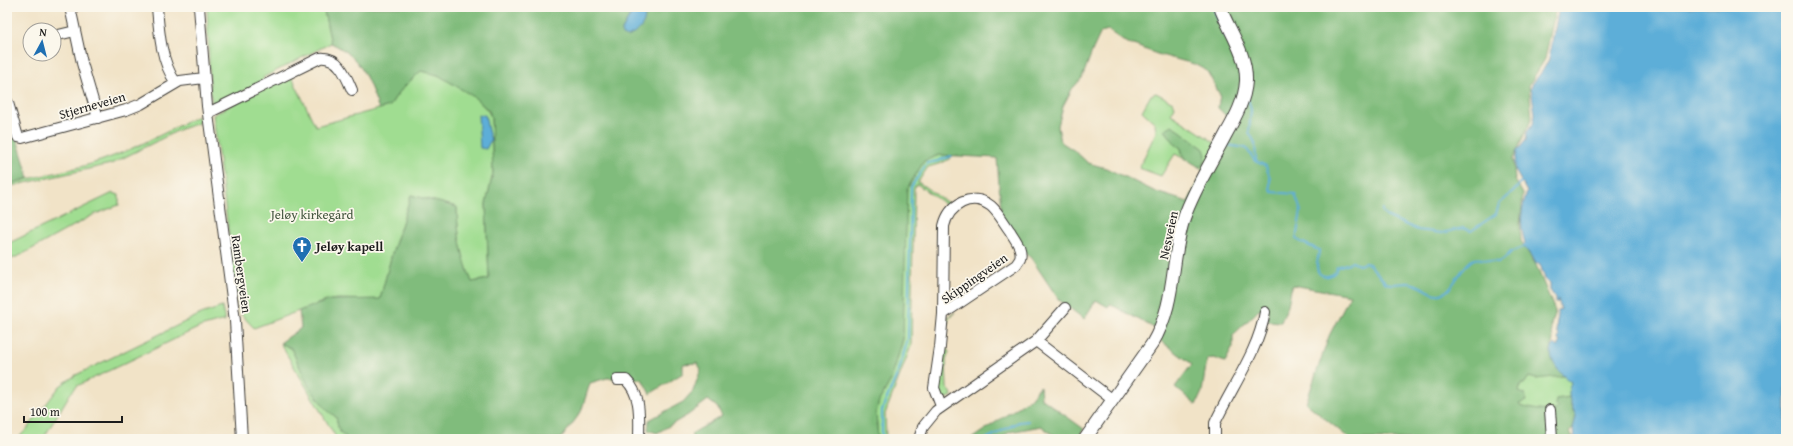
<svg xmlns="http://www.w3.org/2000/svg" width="1793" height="446" viewBox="0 0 1793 446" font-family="'Gentium Book Plus',serif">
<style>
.green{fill:#a0dd91;stroke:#5e7c56}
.forest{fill:#80bc7b;stroke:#4e6c4c;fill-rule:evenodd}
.water{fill:#5daed8;stroke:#3c657a}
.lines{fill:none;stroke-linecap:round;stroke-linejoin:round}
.stream{stroke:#5daed8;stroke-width:2}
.minor-casing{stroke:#3c3a36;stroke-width:12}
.major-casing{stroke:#3c3a36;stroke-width:14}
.minor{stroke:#fff;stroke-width:10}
.major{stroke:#fff;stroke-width:12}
.labels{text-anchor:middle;stroke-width:3.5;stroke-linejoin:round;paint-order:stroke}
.street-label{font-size:13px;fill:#1c1c1c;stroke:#fbf7ec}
.park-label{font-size:13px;fill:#44563f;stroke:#fbf7ec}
.poi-label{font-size:13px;font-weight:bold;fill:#1c1c1c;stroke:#fbf7ec;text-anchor:start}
</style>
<rect width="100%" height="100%" fill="#fbf7ec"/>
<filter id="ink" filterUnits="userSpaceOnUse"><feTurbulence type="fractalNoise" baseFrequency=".025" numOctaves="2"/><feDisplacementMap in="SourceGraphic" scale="8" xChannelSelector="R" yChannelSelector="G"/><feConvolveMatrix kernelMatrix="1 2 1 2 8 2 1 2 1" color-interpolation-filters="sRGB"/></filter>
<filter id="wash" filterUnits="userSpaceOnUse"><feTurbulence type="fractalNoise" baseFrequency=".012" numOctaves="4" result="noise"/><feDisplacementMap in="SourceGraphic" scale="16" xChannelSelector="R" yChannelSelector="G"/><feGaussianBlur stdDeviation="0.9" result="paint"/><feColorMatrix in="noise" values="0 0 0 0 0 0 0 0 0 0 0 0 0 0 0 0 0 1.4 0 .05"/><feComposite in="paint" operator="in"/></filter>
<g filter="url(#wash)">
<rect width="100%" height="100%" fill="#f1e3c7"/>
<path class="green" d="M207,7H323L331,43L264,77L262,82L227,99L212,103L210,88Z
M421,71C427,73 434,73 440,76C454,83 485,101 491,117L493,173L486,204L489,279L472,282C462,257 457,233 457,207L411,195L392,254L380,300L338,299L325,301L254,328L239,312L213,115L290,73L314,123L316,126L390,106C397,92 409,82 421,71Z
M1156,93L1173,102L1175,107L1171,114L1217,144L1204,170L1199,167L1204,164V149L1172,125L1165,131L1181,148L1182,155L1187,160L1175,154L1161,176L1139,168L1156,132L1155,123L1142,111L1151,95Z
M198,116L199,123L181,129L111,164L7,187V185C38,175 72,171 103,160C136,148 167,132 198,116Z
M939,155H952L951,158L942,163L928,167L918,182L951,205L950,208L917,184L914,188L911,346L885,414L886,439H878L876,413L879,401L891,380L903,339L906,191L924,161Z
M113,193L119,195V205L93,215L21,255L7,261V244Z
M222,307L225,322L221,321L200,327L77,386L70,394L43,439H17L27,429L60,386L76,375L201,314Z
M955,312L948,320L945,347L949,352L946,360L947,388L951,392L952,396L946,399L940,396L937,380L947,318Z
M280,343L291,348C303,374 314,399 336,417L339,431L348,439H337Z
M1550,376H1564L1571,382L1569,392L1570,397L1556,399L1560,407L1554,417L1519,406L1518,404L1526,401L1519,392L1521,384H1524L1529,377L1536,379Z"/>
<path class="forest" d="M323,7H635L622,30L645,12L643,7H1556L1545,59L1529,85L1532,118L1513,159L1515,180L1523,194L1520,225L1521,241L1536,265L1555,311L1551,325L1553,339L1551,351L1558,369L1564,376L1536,379L1529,377L1524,384H1521L1519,392L1525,395L1526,401L1519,404L1520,406C1529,408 1554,415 1559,407L1555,405L1556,399L1570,397L1571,407L1576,416L1573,429L1569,432L1572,439H1350L1306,403L1329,336L1350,295L1292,285L1288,305L1281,322L1268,321V311L1259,310L1233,335V347L1225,362L1214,358L1207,359L1202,392L1196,405L1175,387L1192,364L1161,341L1156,329L1110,304L1108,307L1096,300L1084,319L1059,300L1031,258L1023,251L999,212L1001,210L997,158L939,155L924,161L907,189L903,339L891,380L879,401L876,413L878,439H693L691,434L722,416L717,407L708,400L688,415L657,433L648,430L649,420L683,402L693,391L701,369L697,363L683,364V373L650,394L642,379L607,378L590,383L581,412L561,439H348L339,431L336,417L327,410L309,387L291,348L280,343L301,328L299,311L330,300L380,299L392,254L411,195L457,207C457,233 462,257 472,282L489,279L486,204L493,173L491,117L489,111L474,97L438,75L421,71C409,82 397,92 390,106L379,109C367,79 363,58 331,43ZM1108,30L1123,41L1157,54L1194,64L1207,71L1220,95L1218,108L1225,115L1230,118L1188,202L1156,192L1106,168L1088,163L1075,151L1061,142L1058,126L1063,106L1072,89L1082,78L1093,49L1101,32Z
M1172,125L1204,149L1206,155L1204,164L1199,167C1190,161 1183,159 1181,148L1176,145L1165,130Z
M7,136L17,139L29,178L7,185Z
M1040,386L1041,398L1084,429L1077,439H1059L1041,426L1010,432L1000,439H971L1030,399Z"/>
<path class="water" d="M635,7H643C649,22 640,32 627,37L622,35V30Z
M1559,7H1786V439H1574L1573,429L1576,416C1571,405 1566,395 1571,382C1561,375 1547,360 1552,347L1555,344L1558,347L1560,343L1558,339L1559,336C1553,326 1559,320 1558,311L1560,309L1561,310L1558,299L1557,303H1555V298L1550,290V283L1545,279L1540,264L1538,263L1536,264L1533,258L1523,246L1525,243C1519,224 1521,211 1527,192L1515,170V162L1517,151L1526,140L1527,132L1533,124L1535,114L1531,88L1533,83L1543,70L1549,59Z
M478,115H485L488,130L491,140L486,149L480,148Z"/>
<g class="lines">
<path class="stream" d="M1213,7L1240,70
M1248,99L1251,110L1249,132L1255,143L1256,161
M1227,145L1246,148L1255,161L1266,166L1270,178V188L1272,192L1295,194L1301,211L1296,239L1303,243L1319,250C1319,255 1317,260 1317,266C1317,277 1328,279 1335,272C1336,271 1336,268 1337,267L1352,262L1359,265L1365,263L1369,264L1386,283C1395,286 1405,281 1414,284C1422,286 1429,293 1437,294C1452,297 1460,265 1474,259C1482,256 1490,263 1499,262L1504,259L1512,251L1524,247
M1382,209V212L1386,216L1418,230L1442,233L1463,228L1471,231L1496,214L1499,204L1513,192L1522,182
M882,439V410L899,370L908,338L911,187L927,163L938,161L951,156
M986,439L1019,422L1028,421"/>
</g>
</g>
<g filter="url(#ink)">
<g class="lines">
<g class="minor-casing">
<path id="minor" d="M70,7L82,63L98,118
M157,7C159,32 161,62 176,83
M199,7L207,106L235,321L242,439
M54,36L75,31
M8,103L18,137L22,138L126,110L141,104L180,81L204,78
M208,113L320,58C339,56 346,76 352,90
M1036,341L1113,400
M617,380H626C642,395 639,419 639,439
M941,406L934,388L940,347L943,314L944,226C949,205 971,191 991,206C999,213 1004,223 1010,231C1015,240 1023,248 1020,259L1016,265L943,314
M1550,410L1552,439
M1215,436V423C1232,386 1258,352 1265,312
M919,439L923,427L936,411L1036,341L1065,308"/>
</g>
<g class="major-casing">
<path id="major" d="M1085,439L1152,344C1177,302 1170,261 1184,218C1194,189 1212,161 1226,134C1235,118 1245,100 1246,81C1247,54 1229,31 1220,7"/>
</g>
<use href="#minor" class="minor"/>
<use href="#major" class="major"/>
</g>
</g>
<defs>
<g id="church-pin" transform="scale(1)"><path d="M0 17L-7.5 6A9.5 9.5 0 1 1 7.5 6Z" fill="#1f6fb2" stroke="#fbf7ec"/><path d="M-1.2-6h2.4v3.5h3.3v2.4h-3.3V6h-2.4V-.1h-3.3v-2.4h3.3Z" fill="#fff"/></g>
</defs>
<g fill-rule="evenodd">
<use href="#church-pin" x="302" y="246"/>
</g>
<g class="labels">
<g class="street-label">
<text transform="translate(92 105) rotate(-16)" y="5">Stjerneveien</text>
<text transform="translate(1168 235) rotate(-78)" y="5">Nesveien</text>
<text transform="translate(242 274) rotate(82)" y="5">Rambergveien</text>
<text transform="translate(974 278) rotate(-35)" y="5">Skippingveien</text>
</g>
<g class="park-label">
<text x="312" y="219">Jeløy kirkegård</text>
</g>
<g class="poi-label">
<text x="316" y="251">Jeløy kapell</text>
</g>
</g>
<rect width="1793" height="446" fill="none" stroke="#fbf7ec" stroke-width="24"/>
<g transform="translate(42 42) rotate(7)"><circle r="19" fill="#fbf7ec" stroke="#a29f99"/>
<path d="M0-3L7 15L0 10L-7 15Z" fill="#1f6fb2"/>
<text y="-6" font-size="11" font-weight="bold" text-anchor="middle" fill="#1c1c1c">N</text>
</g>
<path d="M24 416v6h98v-6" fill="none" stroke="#1c1c1c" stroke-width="2"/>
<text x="30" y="416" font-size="12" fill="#1c1c1c" stroke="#fbf7ec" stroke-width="3" paint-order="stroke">100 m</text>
</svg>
